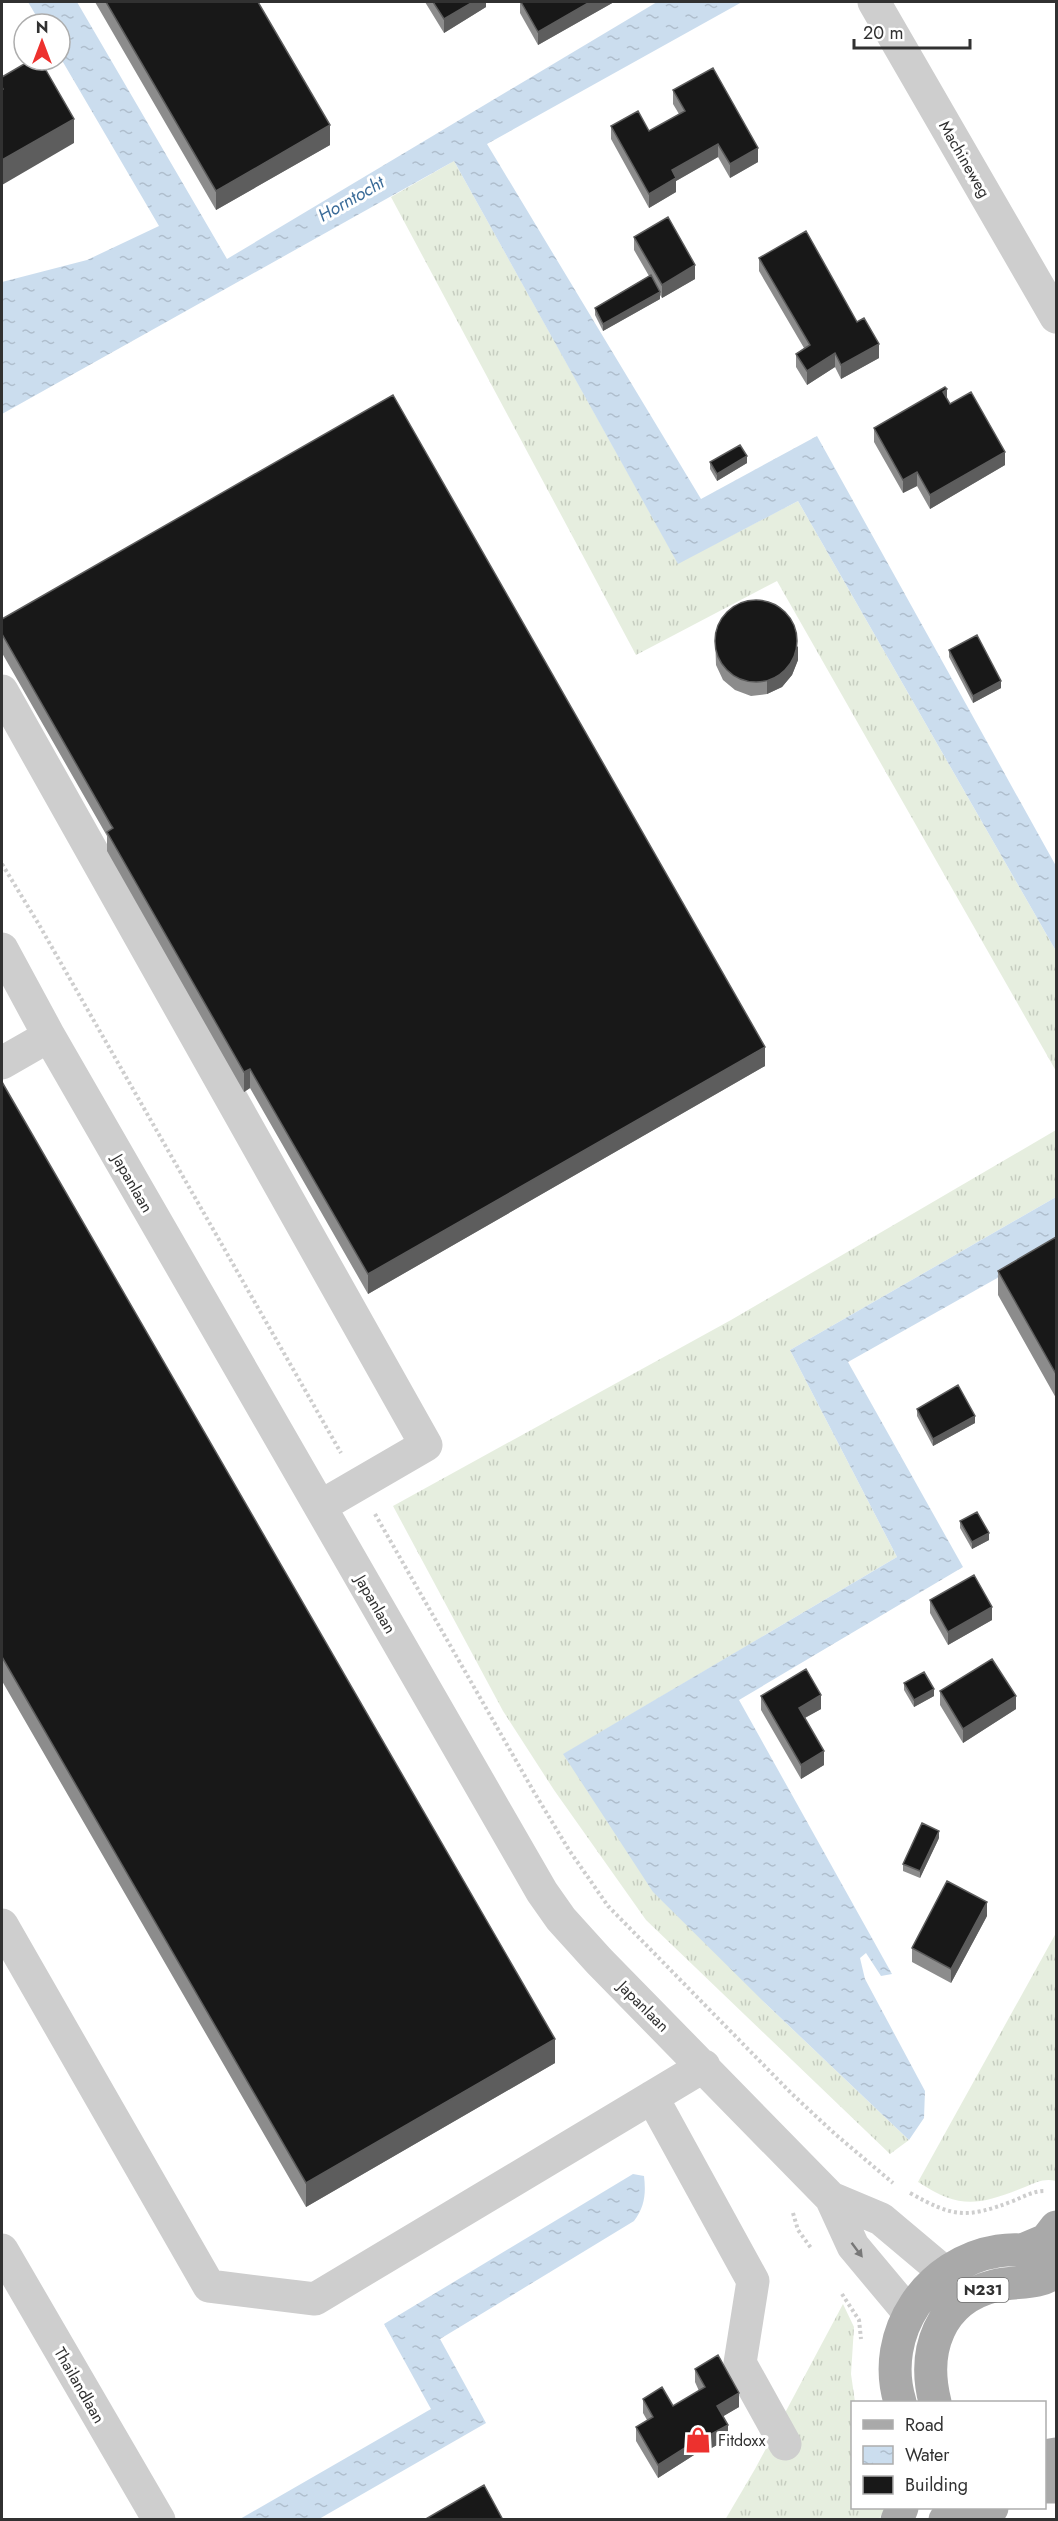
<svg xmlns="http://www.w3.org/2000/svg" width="1058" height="2521" viewBox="0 0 1058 2521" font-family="Jost,sans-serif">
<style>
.grass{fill:url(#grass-tufts)}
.water{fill:url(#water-ripples)}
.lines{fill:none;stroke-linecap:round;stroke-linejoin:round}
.path{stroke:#cecece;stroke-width:4;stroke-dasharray:3 3;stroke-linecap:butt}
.minor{stroke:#cecece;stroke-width:33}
.major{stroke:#a9a9a9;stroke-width:33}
.wall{fill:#8c8c8c}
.shaded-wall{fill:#5d5d5d}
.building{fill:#181818;stroke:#5d5d5d;stroke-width:1.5}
.oneway{fill:#787878}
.labels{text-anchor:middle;stroke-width:6;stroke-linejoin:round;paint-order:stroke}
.shield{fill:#fff;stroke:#6f6f6f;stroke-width:1.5}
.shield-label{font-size:15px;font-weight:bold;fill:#313131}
.street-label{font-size:16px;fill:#313131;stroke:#fff}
.poi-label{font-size:16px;fill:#313131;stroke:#fff;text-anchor:start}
.water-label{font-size:18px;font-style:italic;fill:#3a6b98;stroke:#fff}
</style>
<defs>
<pattern id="grass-tufts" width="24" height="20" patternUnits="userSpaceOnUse" patternTransform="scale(1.5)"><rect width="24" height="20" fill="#e6eedf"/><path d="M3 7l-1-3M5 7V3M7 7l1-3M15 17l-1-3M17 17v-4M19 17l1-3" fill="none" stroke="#c6cdc0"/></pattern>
<pattern id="water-ripples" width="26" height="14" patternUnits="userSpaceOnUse" patternTransform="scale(1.5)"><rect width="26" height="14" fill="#cbddee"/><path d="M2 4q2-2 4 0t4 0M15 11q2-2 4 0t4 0" fill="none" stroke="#afbecd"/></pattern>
</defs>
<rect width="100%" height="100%" fill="#fff"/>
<path class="grass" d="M454,161L678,563L798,501L1056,951V1071L777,581L636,655L391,197Z
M1056,1130V1197L790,1350L897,1557L564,1754L765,2003L909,2140L890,2154L646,1920L554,1790L503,1711L393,1506L731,1320Z
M1056,1933V2181C1045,2178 1036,2182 1025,2187C979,2205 961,2210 918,2182Z
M843,2304L854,2327L851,2374L855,2402H852V2508H885L879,2519L725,2520L755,2469Z"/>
<path class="water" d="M28,2H77L227,259L657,2H742L487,144L701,499L817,436L1056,866V951L798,501L678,564L454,161L2,414V282L87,260L159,226L60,57V24H41Z
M1056,1197V1245L848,1362L963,1567L739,1700L892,1974L881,1976L866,1953L860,1958L865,1979L925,2091L924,2118L909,2140L765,2003L653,1892L563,1754L897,1557L790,1350Z
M633,2174L644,2176C646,2193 645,2206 634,2221L440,2339L486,2423L319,2519H240L431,2409L384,2324Z"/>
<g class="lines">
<path class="path" d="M2,864L38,923L341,1453
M375,1514L534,1792L569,1850L608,1906L791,2093L835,2134L893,2183
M910,2193C953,2217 966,2219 1013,2201C1023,2197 1033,2191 1044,2191
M793,2213L798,2230L811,2248
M842,2294L859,2320L861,2339"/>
<path class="minor" d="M874,2L1056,317
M2,691L426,1445L321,1506
M2,949L49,1036L542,1892L561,1919L599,1961L831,2198L853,2246L909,2313
M2,1063L49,1036
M2,1925L209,2286L315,2299L704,2066
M652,2097L753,2281L740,2363L785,2444
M831,2198L881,2219L944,2272
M2,2250L159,2520"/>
<path class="major" d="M1022,2250L1046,2240L1056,2227
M900,2402C879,2333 928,2262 998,2251C1017,2248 1039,2250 1056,2259
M935,2402C922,2351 939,2300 994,2286C1016,2280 1036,2286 1056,2272
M1044,2456L1056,2454
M1044,2487H1056
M897,2520L902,2508
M945,2520L953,2508
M979,2520L992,2508"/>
</g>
<path class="wall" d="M95,2H258L330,145L216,210Z
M425,2H486V7L444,33Z
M520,2H614L538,45L520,13Z
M673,90L758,162L730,178L718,157L676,181V192L649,208L611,139V126L649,131L679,114L673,104Z
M634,237L695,279L662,298L660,295V299L603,331L595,315V308L649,276L634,250Z
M759,258L857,322L879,358L841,379L835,367L807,385L796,367V354L804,348L759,271Z
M947,400L950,404L1005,465L930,509L917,486L903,493L874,442V428Z
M710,462L747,463L717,481L710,469Z
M2,619L765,1066L368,1294L250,1088L244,1092L107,851V836L2,653Z
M715,635L798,660L792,675L782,687L767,694L751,696L735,690L723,680L716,665Z
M949,650L1001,688L973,703L949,657Z
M2,1082L555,2063L306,2207L2,1681Z
M1056,1237V1398L998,1295V1271Z
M917,1409L975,1423L933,1446L917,1416Z
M960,1521L989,1540L972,1549L960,1528Z
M930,1600L992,1620L948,1645L930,1613Z
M904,1683L934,1696L914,1707L904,1690Z
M940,1691L1016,1709L963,1743L940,1705Z
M761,1696L821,1709L805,1718L824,1765L801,1779L761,1710Z
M939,1838L920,1878L903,1871V1864Z
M987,1916L951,1983L912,1962V1948Z
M695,2369L739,2407L723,2416L728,2439L706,2451L705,2448L658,2478L636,2441V2427L647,2420L643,2413V2399L673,2406L699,2391L695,2382Z"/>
<path class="shaded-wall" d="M473,2H486V7L444,33V19Z
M590,2H614L538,45V32Z
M74,119V143L2,185V160Z
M330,125V145L216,210V191Z
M718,144V157L676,181V192L649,208V194L672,170Z
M758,148V162L730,178V164Z
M695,265V279L662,298V285Z
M660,292V299L603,331V324Z
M879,344V358L841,379V365Z
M835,353V367L807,385V371Z
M947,389V403L943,392Z
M1005,452V465L930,509V495Z
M747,456V463L717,481V474Z
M917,472V486L903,493V480Z
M798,646V660L792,675L782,687L767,694V681Z
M1001,681V688L973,703V696Z
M765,1047V1066L368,1294V1274Z
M250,1069V1088L244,1092V1072Z
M975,1416V1423L933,1446V1439Z
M989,1533V1540L972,1549V1542Z
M992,1607V1620L948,1645V1632Z
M934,1689V1696L914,1707V1700Z
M821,1695V1709L799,1721V1708Z
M1016,1696V1709L963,1743V1729Z
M824,1751V1765L801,1779V1765Z
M939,1831V1838L920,1878V1871Z
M987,1902V1916L951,1983V1969Z
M555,2039V2063L306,2207V2183Z
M739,2393V2407L717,2420V2406Z
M728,2425V2439L706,2451V2437Z
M705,2435V2448L658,2478V2465Z"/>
<path class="building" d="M106,2H258L330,125L216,191Z
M433,2H473L444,19Z
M521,2H590L538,32Z
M31,60H40L74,119L2,160V90L3,89L2,87V77Z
M713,68L758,148L730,164L718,144L672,170L676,178L649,194L611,126L638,111L649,131L685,111L673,90Z
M668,217L695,265L662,285L634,237Z
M806,231L857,322L864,318L879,344L841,365L835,353L807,371L796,354L810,345L759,258Z
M651,275L660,292L603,324L595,308Z
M945,387L947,389L943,392L950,404L971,392L1005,452L930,495L917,472L903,480L874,428Z
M393,395L765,1047L368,1274L250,1069L244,1072L107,832L113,828L111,825L2,634V619Z
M740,445L747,456L717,474L710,462Z
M715 641a41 41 0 1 1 82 0a41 41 0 1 1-82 0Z
M977,635L1001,681L973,696L949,650Z
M2,1082L555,2039L306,2183L2,1657Z
M1056,1237V1374L998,1271Z
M958,1385L975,1416L933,1439L917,1409Z
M977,1512L989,1533L972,1542L960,1521Z
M974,1575L992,1607L948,1632L930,1600Z
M992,1659L1016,1696L963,1729L940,1691Z
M806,1669L821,1695L799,1708L824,1751L801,1765L761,1696Z
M924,1672L934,1689L914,1700L904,1683Z
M922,1823L939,1831L920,1871L903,1864Z
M947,1881L987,1902L951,1969L912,1948Z
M718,2355L739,2393L717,2406L728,2425L706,2437L705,2435L658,2465L636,2427L653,2417L643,2399L662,2387L673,2406L705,2387L695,2369Z
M484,2485L503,2520H424Z"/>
<defs><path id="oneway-solid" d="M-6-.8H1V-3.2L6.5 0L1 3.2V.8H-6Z" transform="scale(1.5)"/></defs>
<use class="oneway" href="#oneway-solid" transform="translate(857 2250) rotate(53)"/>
<defs>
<g id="shop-bare" transform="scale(2.07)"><path d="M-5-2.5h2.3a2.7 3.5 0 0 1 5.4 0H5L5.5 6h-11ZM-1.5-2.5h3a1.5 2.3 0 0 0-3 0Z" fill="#ed312e" stroke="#fff" stroke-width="2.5" paint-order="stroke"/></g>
</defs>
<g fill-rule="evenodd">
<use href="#shop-bare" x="698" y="2440"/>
</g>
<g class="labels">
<rect class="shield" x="957.5" y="2278" width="51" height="24" rx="4.5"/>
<g class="shield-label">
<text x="983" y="2295">N231</text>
</g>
<g class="street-label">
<text transform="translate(965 159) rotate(60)" y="6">Machineweg</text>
<text transform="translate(133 1183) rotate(60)" y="6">Japanlaan</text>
<text transform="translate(376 1604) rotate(60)" y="6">Japanlaan</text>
<text transform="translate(644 2006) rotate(45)" y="6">Japanlaan</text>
<text transform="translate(80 2385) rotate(60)" y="6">Thailandlaan</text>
</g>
<g class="poi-label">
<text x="718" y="2446">Fitdoxx</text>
</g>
<g class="water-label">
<text transform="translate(351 199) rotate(-30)" y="6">Horntocht</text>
</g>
</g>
<rect width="1058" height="2521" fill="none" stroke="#313131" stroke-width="6"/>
<rect x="851" y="2401" width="195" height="108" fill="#ffffff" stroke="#adadad" stroke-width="1.5"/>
<rect x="863" y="2420" width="30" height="9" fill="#a9a9a9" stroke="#adadad" stroke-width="1.5"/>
<text x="905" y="2431" font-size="18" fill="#313131">Road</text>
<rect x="863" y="2446" width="30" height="18" fill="url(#water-ripples)" stroke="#adadad" stroke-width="1.5"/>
<text x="905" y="2461" font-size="18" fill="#313131">Water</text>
<rect x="863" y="2476" width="30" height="18" fill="#181818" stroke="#adadad" stroke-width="1.5"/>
<text x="905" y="2491" font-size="18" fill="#313131">Building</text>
<g transform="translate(42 42)"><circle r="28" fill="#ffffff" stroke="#adadad" stroke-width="1.5"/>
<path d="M0-4.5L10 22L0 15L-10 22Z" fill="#ed312e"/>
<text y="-9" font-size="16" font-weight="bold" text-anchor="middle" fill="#313131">N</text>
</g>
<path d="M854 39v9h116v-9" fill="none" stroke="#313131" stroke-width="3"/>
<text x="863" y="39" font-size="18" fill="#313131" stroke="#ffffff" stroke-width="4.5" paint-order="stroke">20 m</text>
</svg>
